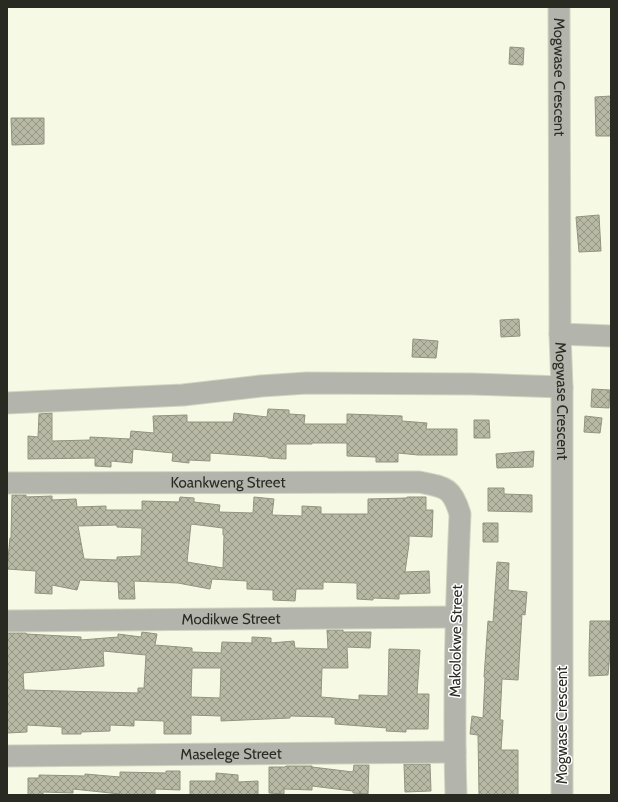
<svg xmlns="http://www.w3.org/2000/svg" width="618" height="802" viewBox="0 0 618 802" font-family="Cabin,sans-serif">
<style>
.building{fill:url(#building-cross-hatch);stroke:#929480;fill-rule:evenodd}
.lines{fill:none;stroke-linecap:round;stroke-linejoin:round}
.minor-casing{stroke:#d1d4c0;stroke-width:23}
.minor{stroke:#b3b4ab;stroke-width:21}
.labels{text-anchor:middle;stroke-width:3;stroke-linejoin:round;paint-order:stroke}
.street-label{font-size:15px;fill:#292a22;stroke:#fff}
</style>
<defs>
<pattern id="building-cross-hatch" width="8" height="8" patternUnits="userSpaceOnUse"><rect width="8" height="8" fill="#b7b9a5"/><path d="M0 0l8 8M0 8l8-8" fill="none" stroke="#959786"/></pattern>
</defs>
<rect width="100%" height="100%" fill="#f6f9e3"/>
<path class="building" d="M510,47L524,48L523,65L509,64Z
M611,96V136H596L595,97Z
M11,118H44V144L12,145Z
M599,215L601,251L579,252L576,217Z
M519,319L520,336L501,337L500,320Z
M413,339L438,341L436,358L412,357Z
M592,389L610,390L609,408L591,407Z
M268,409L289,410V414L305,415L304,424H347V414L402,416V421L427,423L426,429H457V455H418L398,453V462H376V457L347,456V443H312V444H286V459L268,458V457L210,453V461L189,460V463L172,461L173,453L133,449L132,463L111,461V467L95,466V458L28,459V436L38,437L39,414L52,413V441L90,440V437L130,439L131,431L154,433L153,416L187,415V422H233L234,413L267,417Z
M585,416L602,418L600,433L584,432Z
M474,420H489L490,438H474Z
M534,451L533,467L497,468L496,454Z
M488,488H504V494L532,495V512L488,511Z
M12,495H26V497L52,496V500L76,499L77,507L106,506V510H142V501L179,502L180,497L194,498V502L220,505L219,512L253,513L254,497L274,499L272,515L302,516V506L321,507V514H368V499L407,498V497H426V510H433L432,537L409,536V544L405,572L429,571L430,593L399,594V599L373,598V600L357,599V583L323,582V589H296L295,601L273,600V590L247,589V581L212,579L210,589L178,583L134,581L135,599H119L118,582L80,580L77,590L52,585V594L35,593L36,571L7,569L10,538H11ZM191,524L223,528V535H224L223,568L187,562ZM117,525V527L142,528L141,556L117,557V560L84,559L78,526Z
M483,523H498V542H483Z
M497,562L509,563L508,590L527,592L525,615L522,614L518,680L502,679L500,720H503L501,750H518V795H479L478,735L470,734L472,716L483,718L485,677H484L488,621L493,622Z
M590,621H610V638H611V642L608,675L589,676V653Z
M327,630H343V632H371L370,648L347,647L348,668H322L321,697L359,700V695L388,696L389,649L420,650L417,694H429L428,729H406V732L386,731L387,728L335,724V718L331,717L290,716V718L221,721V716L191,715V734H164V721L134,720V726L110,725V731L81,732V734H62V727L27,725V732L7,733V633H26V634L81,637V640L118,637V634L141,637L142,632L157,634L155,645L192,648V652L221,653L222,642L252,643V637L271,638V643L294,641L295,648L328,649ZM103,651L146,655L144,688H138V693L24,690L23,673L104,666ZM192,668H221L220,698L191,697Z
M404,764H430L431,791L405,792Z
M354,765H369L368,794L353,793V791L312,786V790L284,789V794L269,793V767H285L286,766H312V767L353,772Z
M166,771H180V790L155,789V795H120V794L73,789V793L43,792V795H28V778H39V775L85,776V774L120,777V772L166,773Z
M216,773L238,775V782L258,781V795H190V781H216Z"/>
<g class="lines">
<g class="minor-casing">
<g id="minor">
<path id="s1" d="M559,7L560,334L562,387V795"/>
<path d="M560,334L611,336"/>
<path d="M7,403L183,395L261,386L307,383L472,384L562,387"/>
<path id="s2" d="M7,483L419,482C445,487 452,487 460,514C456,608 453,701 456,795"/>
<path id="s3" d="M7,621L456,617"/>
<path id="s4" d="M7,756L455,752"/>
</g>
</g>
<use href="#minor" class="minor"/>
</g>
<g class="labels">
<g class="street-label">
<text dy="5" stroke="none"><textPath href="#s1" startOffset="70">Mogwase Crescent</textPath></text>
<text dy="5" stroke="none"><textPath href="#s1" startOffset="394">Mogwase Crescent</textPath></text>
<text dy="5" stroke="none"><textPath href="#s2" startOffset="221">Koankweng Street</textPath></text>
<text dy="5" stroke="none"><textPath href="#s3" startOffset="224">Modikwe Street</textPath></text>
<text transform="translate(456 641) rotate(-89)" y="5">Makolokwe Street</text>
<text transform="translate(562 725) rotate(-90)" y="5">Mogwase Crescent</text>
<text dy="5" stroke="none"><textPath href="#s4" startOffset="224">Maselege Street</textPath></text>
</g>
</g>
<rect width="618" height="802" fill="none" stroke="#292a22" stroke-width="16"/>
</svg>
